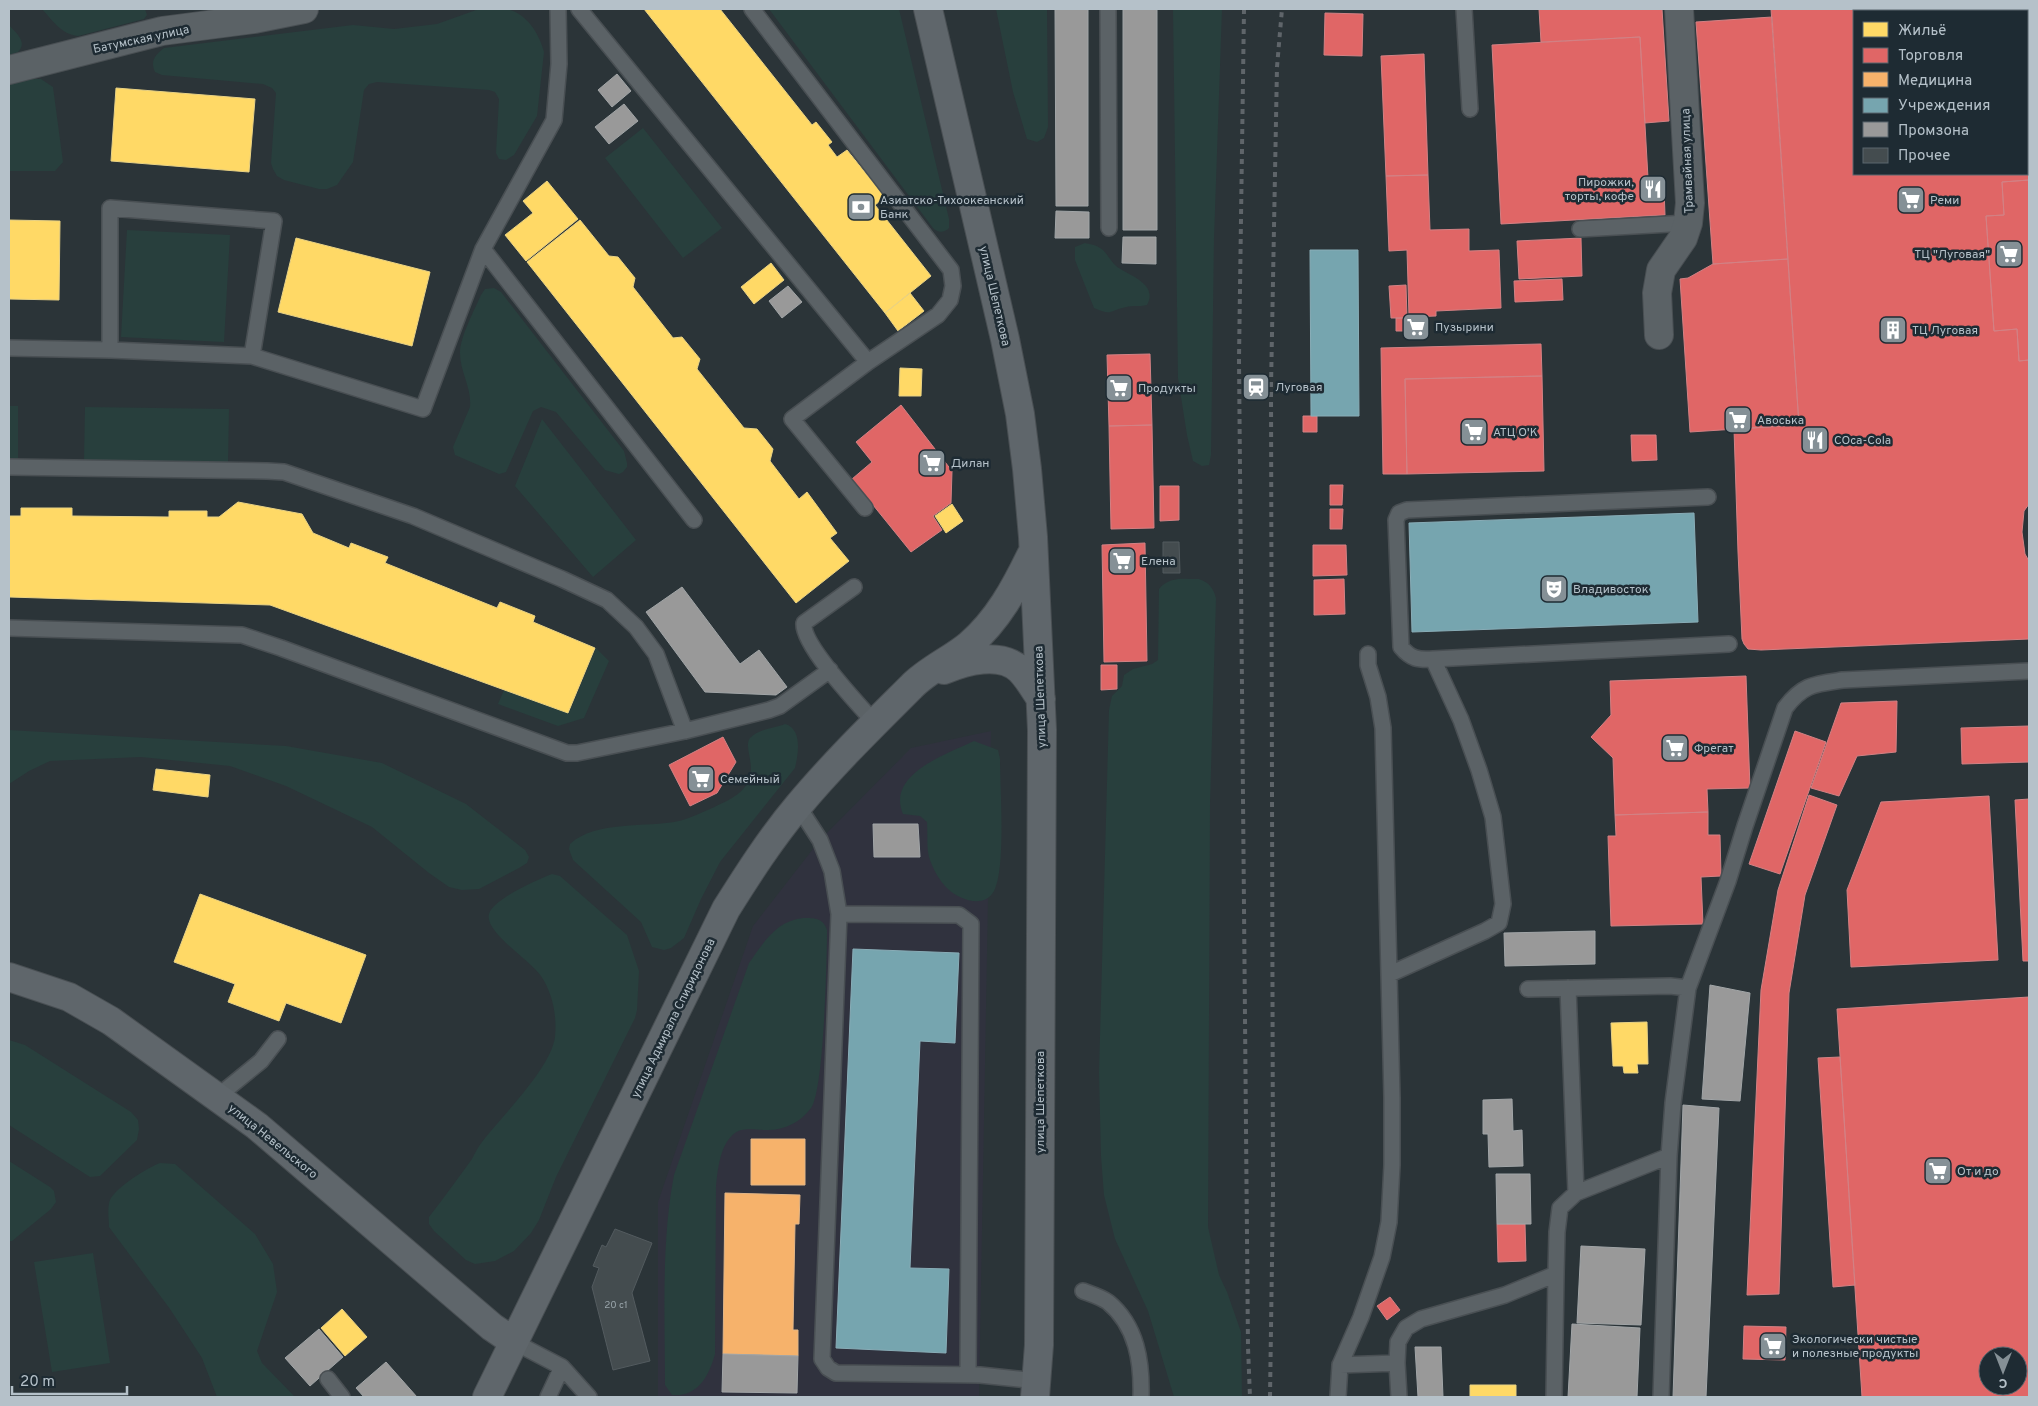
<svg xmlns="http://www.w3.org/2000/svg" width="2038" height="1406" viewBox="0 0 2038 1406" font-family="Overpass,sans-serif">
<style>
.medical{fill:#30323e}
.green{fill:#283f3d}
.homes{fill:#ffd966;stroke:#e9d284}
.shops{fill:#e06666;stroke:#d38184;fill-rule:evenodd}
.health{fill:#f6b26b;stroke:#e2b687}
.public{fill:#76a5af;stroke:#89adb7}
.industry{fill:#999;stroke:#a1a5a7}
.building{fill:#444c4f;stroke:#535b5f}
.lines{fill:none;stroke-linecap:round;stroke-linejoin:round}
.service-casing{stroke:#494f53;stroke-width:18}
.minor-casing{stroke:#494f53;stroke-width:30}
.secondary-casing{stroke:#494f53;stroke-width:30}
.service{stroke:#5b6266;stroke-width:15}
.minor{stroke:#5b6266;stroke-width:28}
.secondary{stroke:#5f666b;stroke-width:28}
.rail{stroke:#5f656a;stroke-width:4;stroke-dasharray:5 5;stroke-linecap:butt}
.labels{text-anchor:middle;stroke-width:5;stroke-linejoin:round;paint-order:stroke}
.number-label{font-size:10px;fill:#99a4aa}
.street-label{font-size:12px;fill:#b5c1c9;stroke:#1e2b33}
.poi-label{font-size:12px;fill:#b5c1c9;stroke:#1e2b33;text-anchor:start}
</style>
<rect width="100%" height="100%" fill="#2b3438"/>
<path class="medical" d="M991,731L979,1397H658V1202L753,926L820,840L911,748Z"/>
<path class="green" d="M42,9H145L147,15L144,19L78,36C61,34 53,21 42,9Z
M479,9C488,9 498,7 507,9C527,14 539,33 544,52L537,116L514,155L506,160L499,159L496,153L499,99L495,92L489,90L377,82L369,84L364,90L353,162L337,185L327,189H319L284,180L277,176L273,169L271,163L276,93L272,88L263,84L162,75L155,72C150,61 155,55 164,48L353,25L394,29L437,24Z
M769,9H899L949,219V228C944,233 938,233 933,228Z
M996,9H1047L1048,127L1044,138L1037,142L1027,139L1013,92Z
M1173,9H1222L1214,238L1211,455L1209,465L1202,466L1193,461L1187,435L1178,378Z
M9,25C16,33 28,42 18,52L9,55Z
M33,79H41L53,87L63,162L55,171H9V84Z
M643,128L722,228L683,258L605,158Z
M127,230L230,235L224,342L121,337Z
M1085,243C1089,244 1096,245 1100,248C1107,252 1110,261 1116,266C1127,275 1159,283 1147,305C1139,307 1133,305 1126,307C1108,311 1113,316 1094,308L1075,260V247Z
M494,288L501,292L624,451L627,463V467L623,472L619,474L605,470L556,412L541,407L533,411L506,472L499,474L455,455L453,447L470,407C472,388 460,372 460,353C460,337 474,311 481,295L485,289Z
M9,406H18V460H9Z
M85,407L229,409L228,463L84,461Z
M542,419L636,540L593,577L515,486Z
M1199,579C1209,583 1213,587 1216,598L1210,804L1208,1227L1219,1275L1227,1292L1241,1332L1242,1397H1174L1148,1311L1115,1239L1104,1195L1101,1156L1099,1073L1109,710L1112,696L1122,686L1124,675L1133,669L1152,664L1158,660L1159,589C1169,576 1185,579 1199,579Z
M596,648L609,661L584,718L558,726L498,704L504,690L569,713Z
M785,724C803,729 798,755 795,768L720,862L701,899L684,938L671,948L664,950L652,947L641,922L573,860L569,849L570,844C596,820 646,828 679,821C689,819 722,804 732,798C767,777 741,750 750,738C758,729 775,728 785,724Z
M9,730L286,746L382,763L466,804L525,850L529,857L527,863L519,868L479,889L462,890L449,887L429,873L372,827L286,786L230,766L141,757L50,761L29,771L9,784Z
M974,741L998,750L1000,759C1000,788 1006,868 994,891C984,909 960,900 948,889C940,882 933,869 930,860C926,849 928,834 927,822L920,816L903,814C886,774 947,754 974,741Z
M552,874L560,876L627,935L639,971L637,1010L635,1018L556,1177L539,1220L531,1233L514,1251L495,1261L475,1264L466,1260L434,1231L429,1224V1217C444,1198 458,1178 472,1159C475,1153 478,1147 482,1142C502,1116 551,1068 555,1037C557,1016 553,994 541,976C530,960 484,932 489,914C493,899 537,880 552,874Z
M803,918C815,918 823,918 827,930C827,958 824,1091 811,1108C800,1123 783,1131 765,1130C756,1130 742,1127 735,1133C720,1144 718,1169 716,1186L715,1354C709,1376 698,1397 672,1395L665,1385C665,1316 661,1243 674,1175L749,963C764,942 776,921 803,918Z
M9,1040L25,1045L131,1112L138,1120L139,1129L137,1140L100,1176L90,1177L9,1125Z
M9,1161L50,1187L54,1191L56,1202L51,1209L12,1241H9Z
M160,1163L175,1164L255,1234L273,1264L277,1292L257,1351L262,1363L295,1397H217L202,1358L170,1309L109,1227C109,1219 107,1208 110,1200C116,1187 147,1168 160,1163Z
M93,1253L110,1363L52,1372L34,1262Z"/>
<path class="homes" d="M644,9H720L812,125L816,122L832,142L828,145L837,157L847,150L885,197L875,205L931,276L885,313Z
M116,88L255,99L249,172L111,161Z
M547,181L578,219L526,261L505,235L533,213L523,201Z
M9,220L60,221L59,300L9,299Z
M580,220L609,256L618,257L635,278L633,287L673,338L682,337L700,359L697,369L744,428L757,429L773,449L770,461L799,499L807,492L837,533L830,538L849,561L796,603L527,262Z
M296,238L430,272L412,346L278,312Z
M771,263L784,280L754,304L741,287Z
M910,293L924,311L898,331L885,313Z
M900,368L922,369L921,396H899Z
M238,502L302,514L313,533L349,548L351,543L372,551L388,557L385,563L497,608L500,602L535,616L533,622L595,648L568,713L270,605L9,597V516H21V508H72V516L169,517V511H207V517H219Z
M952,504L963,521L946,533L935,516Z
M156,769L210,775L208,797L153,790Z
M200,894L366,955L341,1023L286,1003L279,1021L228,1002L235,984L174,962Z
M1647,1022L1648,1064H1637L1638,1073H1624L1623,1066H1613L1611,1023Z
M342,1309L367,1337L345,1356L321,1328Z
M1470,1385H1516V1397H1470Z"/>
<path class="shops" d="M1539,9H1662L1669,121L1645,123L1640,37L1541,42Z
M1771,9H2024V11H1854V174H2027V64V85H2029V180L2002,182L2004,215L1986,216L1994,331L2017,329L2019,361L2029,360V504L2024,511L2022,532L2025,554L2029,561V639L1761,650L1748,649L1744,644L1742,639L1738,552L1734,429L1799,425Z
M1325,13L1363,14L1362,56L1324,55Z
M1772,17L1788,259L1713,264L1696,22Z
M1640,37L1648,178L1664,189L1665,215L1501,224L1492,45Z
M2027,44H2029V85H2027Z
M1424,54L1428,175L1386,176L1381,56Z
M1428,175L1430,230L1469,229V251L1499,250L1501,308L1436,311V316L1409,317L1407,250L1389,251L1386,176Z
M2029,180V360L2019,361L2017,329L1994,331L1986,216L2004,215L2002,182Z
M1581,238L1582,276L1519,279L1517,241Z
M1788,259L1799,425L1690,432L1680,279L1688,278L1713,264Z
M1562,279L1563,300L1515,302L1514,281Z
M1406,285L1407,318H1391L1389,286Z
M1396,318H1406L1407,331H1396Z
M1407,318H1426V336L1408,337Z
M1541,344L1542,376L1405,379L1407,474H1383L1381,348Z
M1150,354L1152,425L1109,426L1107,355Z
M1542,376L1544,471L1407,474L1405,379Z
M901,405L952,471L951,503L933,516L942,530L911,552L852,479L872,462L856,442Z
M1303,416H1317V432H1303Z
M1152,425L1154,528L1111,529L1109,426Z
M1825,432L1826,447L1805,449L1804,433Z
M1631,435H1656L1657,460L1632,461Z
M1330,485H1343L1342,505H1330Z
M1160,486H1179V520L1160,521Z
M1330,509H1343L1342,529H1330Z
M1145,543L1147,661L1104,662L1102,545Z
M1313,545H1346L1347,575L1313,576Z
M1344,579L1345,614L1314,615V580Z
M1101,665H1117V689L1101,690Z
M1746,676L1750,788L1707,789L1708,812L1615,815L1613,758L1591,737L1611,715L1610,681Z
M1897,701L1896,752L1857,756L1839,796L1811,788L1841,703Z
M2029,726V762L1962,764L1961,728Z
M1795,731L1826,742L1780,874L1749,864Z
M723,737L736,762L717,793L690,806L669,765Z
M1809,795L1837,805L1805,895L1789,993L1779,1294L1747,1295L1761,990L1778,890Z
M1989,796L1998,960L1851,967L1847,890L1881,802Z
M2029,799V961H2023L2015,800Z
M1708,812V835H1720L1721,876L1701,877L1703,924L1611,926L1608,836H1616L1615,815Z
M2029,997V1397H1862L1837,1009ZM1988,1356H2018V1386H1988Z
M1840,1057L1855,1285L1833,1287L1818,1058Z
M1497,1224H1525L1526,1261L1498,1262Z
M1390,1297L1400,1310L1387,1320L1377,1306Z
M1744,1326L1786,1327L1785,1360L1743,1359Z"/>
<path class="health" d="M751,1139H805V1185H751Z
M725,1193L800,1195L799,1224H795L793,1330H798V1356L723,1354Z"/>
<path class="public" d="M1310,250H1358L1359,416H1311Z
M1694,513L1698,622L1412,632L1409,523Z
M853,949L959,953L955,1043L920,1041L910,1268L949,1269L946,1353L836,1348Z"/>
<path class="industry" d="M1055,9H1088V206H1056Z
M1123,9H1157V230H1123Z
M617,74L631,91L612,107L598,90Z
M624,104L638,121L609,144L595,127Z
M1056,211L1089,212V238H1055Z
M1123,237H1156V264L1122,263Z
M788,286L802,302L782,318L769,301Z
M682,587L740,664L759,650L787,687L776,695L705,692L646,612Z
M873,824H918L920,857H874Z
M1595,931V964L1505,966L1504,933Z
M1710,985L1750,993L1740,1101L1702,1099Z
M1512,1099L1513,1131L1522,1130L1523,1166L1489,1167L1488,1134H1483V1100Z
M1683,1105L1719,1108L1706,1397H1673Z
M1496,1174H1530L1531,1224H1497Z
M1581,1246L1645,1249L1641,1325L1577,1323Z
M1572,1324L1640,1328L1637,1397H1568Z
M319,1329L343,1357L310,1386L285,1358Z
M1415,1347H1441L1443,1397H1418Z
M723,1354L798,1356L797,1393L722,1392Z
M386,1362L417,1397H364L356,1388Z"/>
<path class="building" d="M1163,542H1179L1180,573H1163Z
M615,1229L652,1243L632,1293L650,1361L613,1370L592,1287L599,1268L593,1266L602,1245L606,1247Z"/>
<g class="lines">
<g class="service-casing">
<path id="service" d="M579,9L868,362
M752,9L951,270L953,286L950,300L938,315L868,362L792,419L865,508
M1108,9L1109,228
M1464,9L1470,109
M1580,229L1688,223
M483,249L694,520
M9,348L110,350V208L274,221L252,356L423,409L483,249L554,120L559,64L558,9
M110,350L252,356
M9,467L267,471L284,472L413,516L562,579L607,600L636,627L656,654L685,731
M854,587L804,623C801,644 859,705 875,723
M9,628L242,635L281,648L567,753H577L685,731L769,710L780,706L830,670
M1433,659C1418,660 1411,659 1401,647L1396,520L1399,513L1407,510L1708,497
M798,806L820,840L832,871L839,914L822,1359L828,1368L836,1373L980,1375L1037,1381
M839,914L959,915L971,924L968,1375
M1390,974L1485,931L1499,923L1503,904L1493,817L1479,770L1461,720L1433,659L1729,644
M1568,988L1576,1193
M1528,989L1670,986L1688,988
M217,1097L261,1061L278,1039
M1083,1291C1091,1294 1101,1297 1108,1302C1137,1326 1142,1362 1141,1397
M514,1342L562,1367L548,1397
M1397,1363L1399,1397
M1340,1365L1397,1363L1398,1342L1406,1328L1421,1319L1505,1295L1556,1274L1557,1232L1560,1208L1576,1193L1669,1156L1673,1103L1688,988L1728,881L1745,826L1785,708C1803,684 1815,684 1843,680L2029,671
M562,1367L589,1397
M328,1379L342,1397
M1338,1397L1340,1365L1361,1317L1382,1257L1389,1222L1392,1165V1098L1383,728L1378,697L1368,665V654
M1554,1397L1556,1274
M1661,1397L1669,1156"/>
</g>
<g class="minor-casing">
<path id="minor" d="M9,70L162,31L254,19L304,9
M1659,335L1657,293L1661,270L1683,238L1688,223L1690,203L1679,9"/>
</g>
<g class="secondary-casing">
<path id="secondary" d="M928,9L1005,339L1020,414L1027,469L1033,537L1042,730L1039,1345L1035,1397
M944,670C965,661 1001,651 1020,670C1028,678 1034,689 1041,699
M9,977L69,997L111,1021L257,1126L492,1327L514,1342
M487,1397L726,909C748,874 771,838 798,806C833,764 872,726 911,687C927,670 951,660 969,645C998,620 1015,588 1031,555"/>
</g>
<use href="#service" class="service"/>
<use href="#minor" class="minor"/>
<use href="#secondary" class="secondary"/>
<path class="rail" d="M1244,9L1239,359L1248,1347L1250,1397
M1270,1397L1273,1193L1271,387L1277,67L1282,9"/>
</g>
<defs>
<g id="restaurant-square" transform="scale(1.4375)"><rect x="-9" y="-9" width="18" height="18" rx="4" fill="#859096" stroke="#1e2b33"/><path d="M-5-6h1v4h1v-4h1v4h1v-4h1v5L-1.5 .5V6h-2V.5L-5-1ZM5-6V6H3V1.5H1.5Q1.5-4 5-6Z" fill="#fff"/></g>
<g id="supermarket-square" transform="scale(1.4375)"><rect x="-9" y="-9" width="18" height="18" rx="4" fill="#859096" stroke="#1e2b33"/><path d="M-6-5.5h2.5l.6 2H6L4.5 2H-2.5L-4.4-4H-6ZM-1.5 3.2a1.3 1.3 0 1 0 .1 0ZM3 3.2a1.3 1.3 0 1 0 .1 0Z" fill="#fff"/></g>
<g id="bank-square" transform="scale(1.4375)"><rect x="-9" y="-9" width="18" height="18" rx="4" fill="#859096" stroke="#1e2b33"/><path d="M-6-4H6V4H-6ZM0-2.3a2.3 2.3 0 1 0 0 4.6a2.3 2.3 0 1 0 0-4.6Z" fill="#fff"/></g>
<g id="building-square" transform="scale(1.4375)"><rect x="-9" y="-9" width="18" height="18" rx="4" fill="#859096" stroke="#1e2b33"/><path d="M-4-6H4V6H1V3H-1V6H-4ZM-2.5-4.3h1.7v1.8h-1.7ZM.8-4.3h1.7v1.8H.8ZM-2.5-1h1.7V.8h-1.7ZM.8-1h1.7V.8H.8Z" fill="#fff"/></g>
<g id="station-square" transform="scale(1.4375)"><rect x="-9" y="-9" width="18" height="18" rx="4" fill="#859096" stroke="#1e2b33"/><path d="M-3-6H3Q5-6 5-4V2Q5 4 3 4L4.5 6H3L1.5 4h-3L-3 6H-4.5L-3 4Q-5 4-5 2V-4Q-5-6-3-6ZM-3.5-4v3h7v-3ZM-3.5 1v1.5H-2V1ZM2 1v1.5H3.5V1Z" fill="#fff"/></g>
<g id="theatre-square" transform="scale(1.4375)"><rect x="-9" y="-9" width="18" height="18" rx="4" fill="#859096" stroke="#1e2b33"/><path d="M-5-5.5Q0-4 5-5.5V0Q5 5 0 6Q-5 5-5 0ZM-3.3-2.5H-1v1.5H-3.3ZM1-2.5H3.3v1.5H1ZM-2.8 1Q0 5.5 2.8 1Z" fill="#fff"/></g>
</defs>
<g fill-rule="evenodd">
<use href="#restaurant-square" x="1653" y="189"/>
<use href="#supermarket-square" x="1911" y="200"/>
<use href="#bank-square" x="861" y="207"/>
<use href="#supermarket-square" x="2009" y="254"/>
<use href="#supermarket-square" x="1416" y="327"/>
<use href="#building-square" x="1893" y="330"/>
<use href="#station-square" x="1256" y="387"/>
<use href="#supermarket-square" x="1119" y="388"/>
<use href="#supermarket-square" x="1738" y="420"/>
<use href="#supermarket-square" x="1474" y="432"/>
<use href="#restaurant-square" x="1815" y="440"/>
<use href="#supermarket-square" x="932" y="463"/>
<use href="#supermarket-square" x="1122" y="561"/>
<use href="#theatre-square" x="1554" y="589"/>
<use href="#supermarket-square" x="1675" y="748"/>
<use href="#supermarket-square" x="701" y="779"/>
<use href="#supermarket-square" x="1938" y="1171"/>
<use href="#supermarket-square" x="1773" y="1346"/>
</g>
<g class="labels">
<g class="number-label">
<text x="616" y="1308">20 с1</text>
</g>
<g class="street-label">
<text transform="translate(141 39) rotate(-12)" y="4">Батумская улица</text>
<text transform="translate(1687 161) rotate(-92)" y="4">Трамвайная улица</text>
<text transform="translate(995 296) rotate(77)" y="4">улица Шепеткова</text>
<text transform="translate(1040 697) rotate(-92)" y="4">улица Шепеткова</text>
<text transform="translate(673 1018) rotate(-64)" y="4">улица Адмирала Спиридонова</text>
<text transform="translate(1040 1102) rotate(-90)" y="4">улица Шепеткова</text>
<text transform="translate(273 1141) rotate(39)" y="4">улица Невельского</text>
</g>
<g class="poi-label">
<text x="1634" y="186" text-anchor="end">Пирожки,<tspan x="1634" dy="14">торты, кофе</tspan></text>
<text x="880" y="204">Азиатско-Тихоокеанский<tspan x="880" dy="14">Банк</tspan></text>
<text x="1930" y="204">Реми</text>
<text x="1990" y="258" text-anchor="end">ТЦ "Луговая"</text>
<text x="1435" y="331">Пузырини</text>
<text x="1912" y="334">ТЦ Луговая</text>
<text x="1275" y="391">Луговая</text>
<text x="1138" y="392">Продукты</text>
<text x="1757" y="424">Авоська</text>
<text x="1493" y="436">АТЦ О'К</text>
<text x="1834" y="444">COca-Cola</text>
<text x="951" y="467">Дилан</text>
<text x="1141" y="565">Елена</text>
<text x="1573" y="593">Владивосток</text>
<text x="1694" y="752">Фрегат</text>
<text x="720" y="783">Семейный</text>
<text x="1957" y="1175">От и до</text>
<text x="1792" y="1343">Экологически чистые<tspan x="1792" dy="14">и полезные продукты</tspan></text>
</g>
</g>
<rect width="2038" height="1406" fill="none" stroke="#b5c1c9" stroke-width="20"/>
<rect x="1853" y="10" width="175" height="165" fill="#1e2b33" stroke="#5a676f"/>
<rect x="1863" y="22" width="25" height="15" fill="#ffd966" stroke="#5a676f"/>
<text x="1898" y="35" font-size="15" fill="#b5c1c9">Жильё</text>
<rect x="1863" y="48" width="25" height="15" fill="#e06666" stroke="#5a676f"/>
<text x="1898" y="60" font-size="15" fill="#b5c1c9">Торговля</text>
<rect x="1863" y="72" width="25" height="15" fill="#f6b26b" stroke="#5a676f"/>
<text x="1898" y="85" font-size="15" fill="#b5c1c9">Медицина</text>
<rect x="1863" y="98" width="25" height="15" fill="#76a5af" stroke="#5a676f"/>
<text x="1898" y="110" font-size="15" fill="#b5c1c9">Учреждения</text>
<rect x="1863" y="122" width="25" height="15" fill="#999999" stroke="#5a676f"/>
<text x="1898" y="135" font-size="15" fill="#b5c1c9">Промзона</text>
<rect x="1863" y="148" width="25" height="15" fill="#444c4f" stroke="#5a676f"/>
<text x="1898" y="160" font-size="15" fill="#b5c1c9">Прочее</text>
<g transform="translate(2003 1371) rotate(180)"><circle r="24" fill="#1e2b33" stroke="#5a676f"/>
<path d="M0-4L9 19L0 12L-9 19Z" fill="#859096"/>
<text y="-8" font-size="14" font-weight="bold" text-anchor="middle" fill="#b5c1c9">С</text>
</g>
<path d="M12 1386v8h115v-8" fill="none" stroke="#b5c1c9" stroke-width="2.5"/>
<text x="20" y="1386" font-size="15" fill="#b5c1c9" stroke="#1e2b33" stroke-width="4" paint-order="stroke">20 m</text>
</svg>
